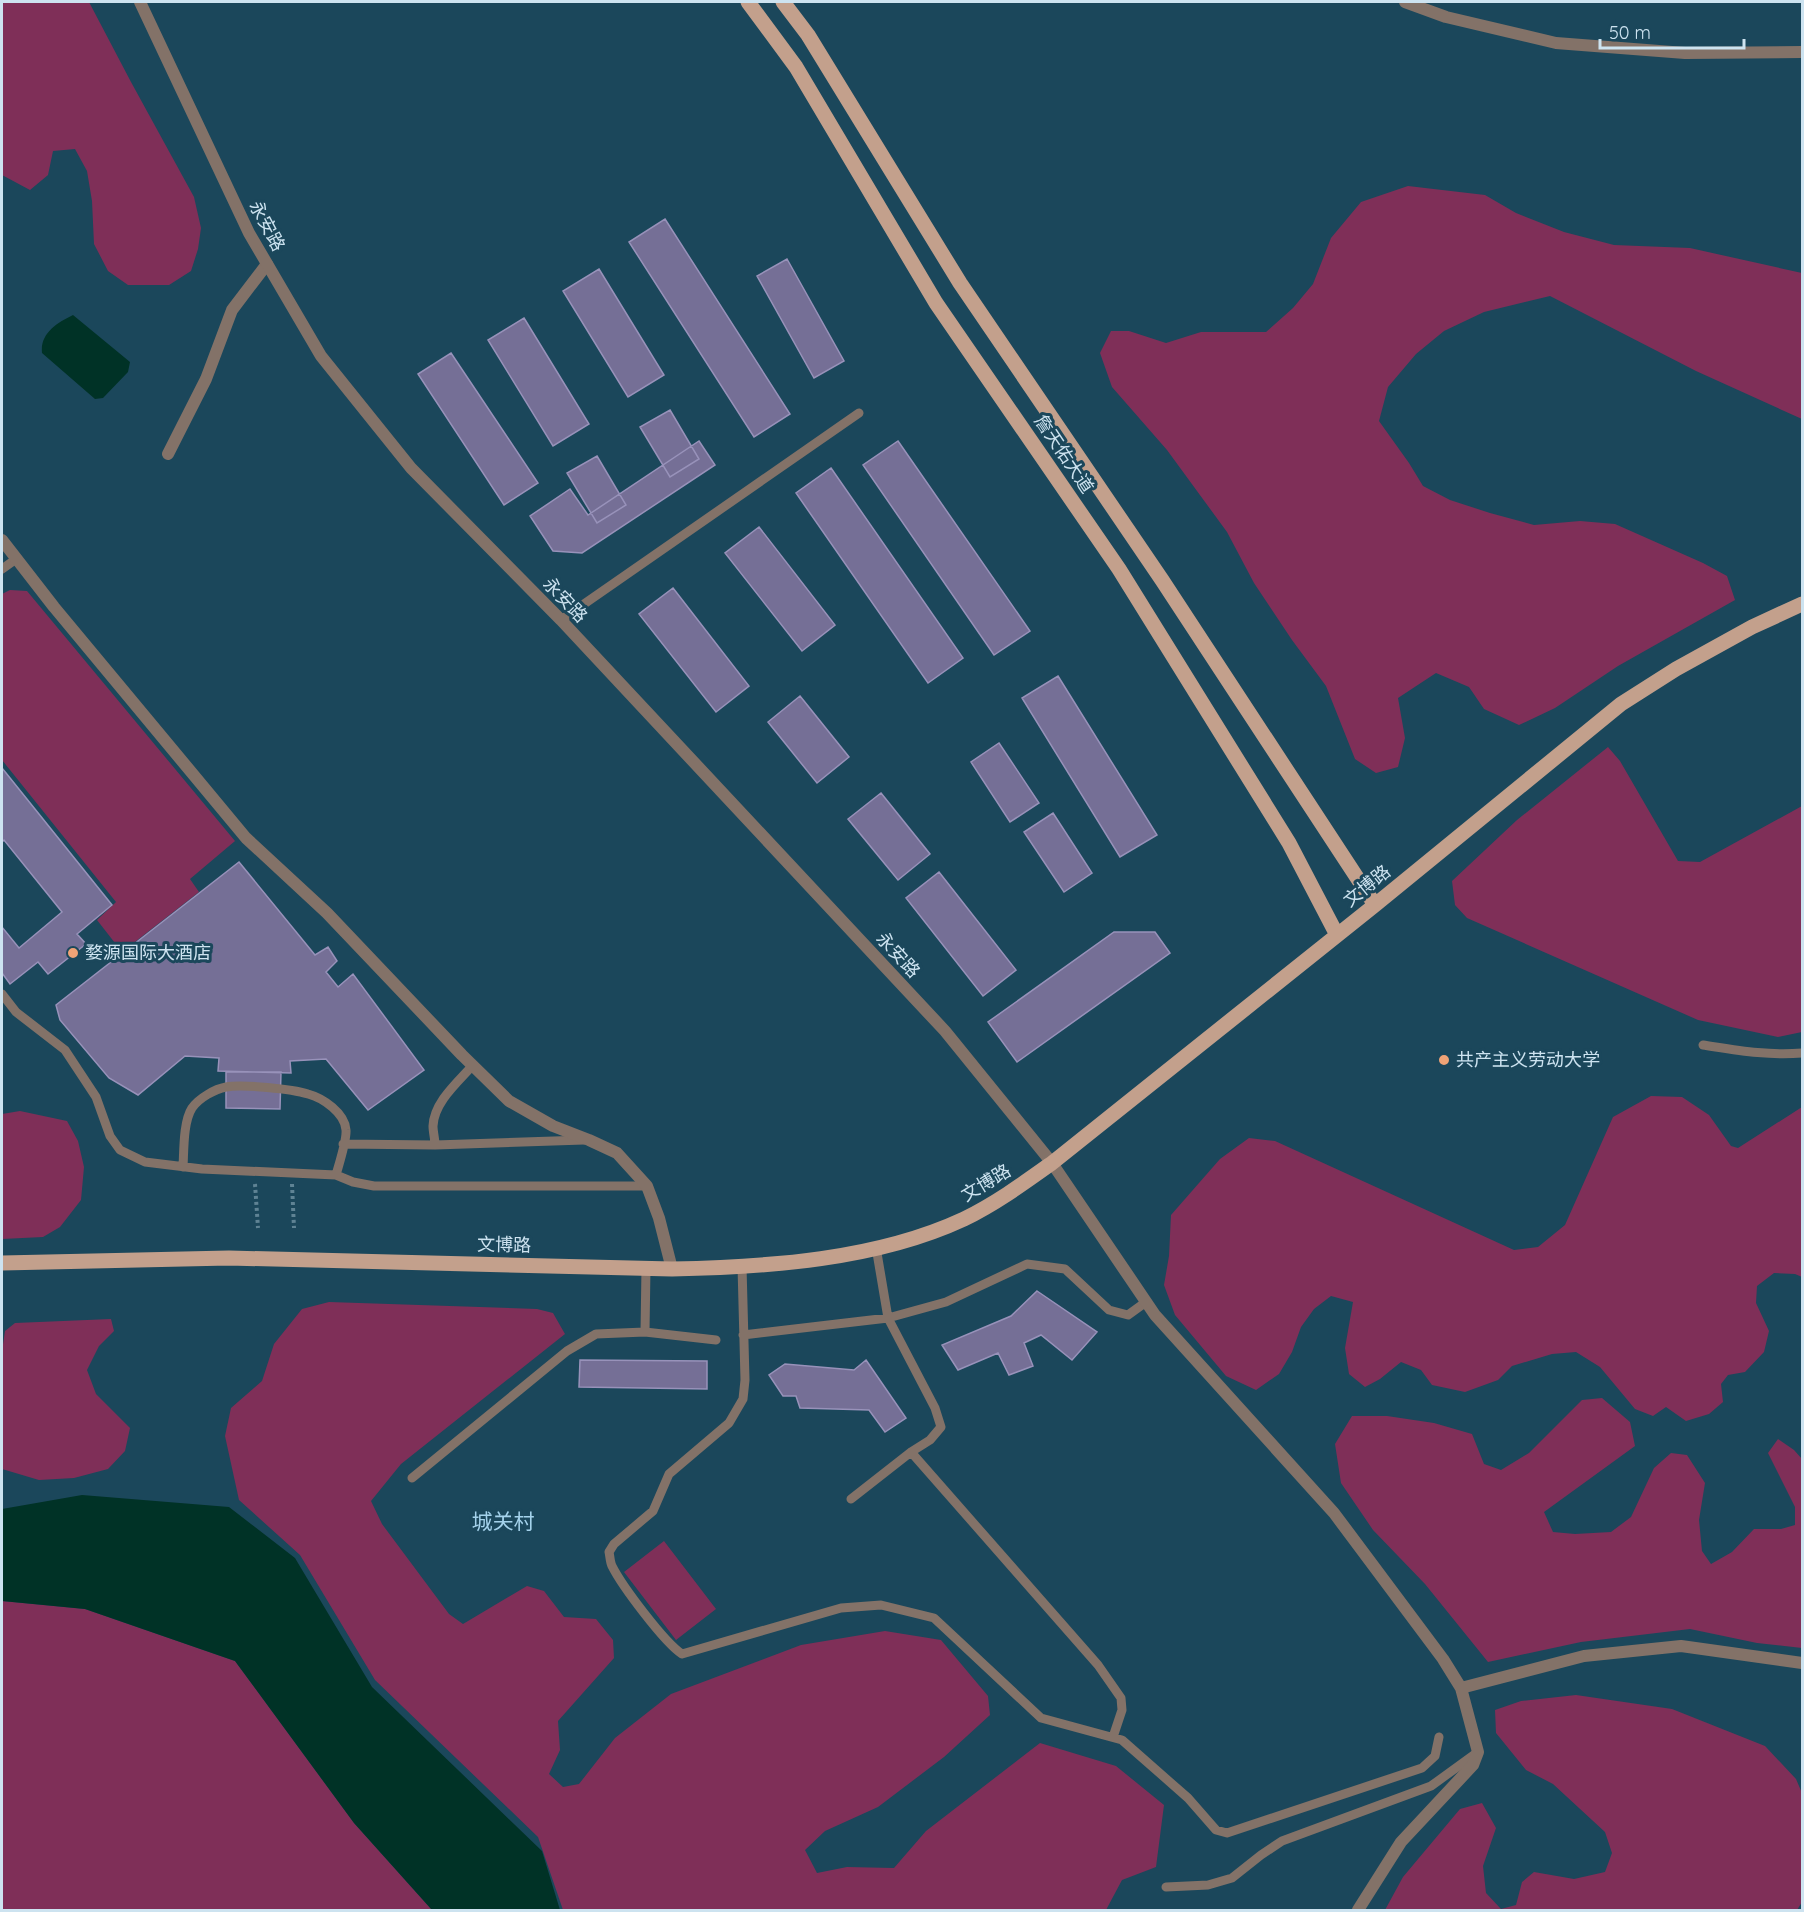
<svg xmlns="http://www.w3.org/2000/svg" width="1804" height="1912" viewBox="0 0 1804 1912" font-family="Quicksand,'Noto Sans SC',sans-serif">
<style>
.green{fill:#7f2f58}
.water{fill:#003226}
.building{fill:#756f96;stroke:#9892ba;stroke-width:1.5}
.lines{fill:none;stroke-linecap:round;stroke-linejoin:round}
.path{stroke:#5f8394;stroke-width:4;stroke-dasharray:3 3;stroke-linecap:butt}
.service{stroke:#837268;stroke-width:9}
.minor{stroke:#837268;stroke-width:12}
.tertiary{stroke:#837268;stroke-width:12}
.primary{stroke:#c3a08c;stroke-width:15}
.poi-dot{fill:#efa376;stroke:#1b475b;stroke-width:2}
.labels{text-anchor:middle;stroke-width:6;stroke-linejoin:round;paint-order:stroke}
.street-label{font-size:18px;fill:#cde3f0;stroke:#1b475b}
.poi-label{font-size:18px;fill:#cde3f0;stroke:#1b475b;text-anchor:start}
.quarter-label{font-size:21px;fill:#a4d2eb;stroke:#1b475b}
</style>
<rect width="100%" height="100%" fill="#1b475b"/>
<path class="green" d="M2,2H89L131,82L194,197L201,228L198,249L191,271L169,285H128L108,271L94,244L92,201L87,171L75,149L53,151L48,175L30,190L2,175Z
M1408,186L1485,195L1516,213L1564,232L1614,245L1690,248L1802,273V419L1696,371L1550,296L1484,312L1444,331L1416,354L1388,387L1379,421L1409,463L1423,486L1450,500L1490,513L1534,525L1580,521L1615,524L1703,563L1727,576L1735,600L1618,666L1555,708L1519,725L1484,709L1469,687L1436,673L1398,698L1405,738L1398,767L1376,773L1355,759L1326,686L1292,640L1254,583L1227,532L1167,450L1112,387L1100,353L1111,331H1129L1166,343L1201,332H1266L1293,308L1313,284L1331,238L1361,202Z
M10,590L27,591L235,841L190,879L199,892L122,952L97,920L116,902L2,760V594Z
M1608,747L1620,761L1678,861L1700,862L1802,806V1032L1778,1037L1698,1020L1467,918L1455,905L1452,881L1517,820Z
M1651,1096L1682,1097L1709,1115L1731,1146L1738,1148L1802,1107V1277L1795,1274L1774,1273L1757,1286L1756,1303L1769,1331L1764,1352L1745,1372L1728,1375L1721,1384L1723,1402L1709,1414L1686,1421L1666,1407L1653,1416L1635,1409L1600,1367L1576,1352L1552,1354L1512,1366L1498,1380L1465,1392L1432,1385L1421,1370L1401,1362L1380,1379L1365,1387L1349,1374L1345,1348L1353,1302L1331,1296L1314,1309L1301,1327L1292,1352L1279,1374L1256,1390L1226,1376L1175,1315L1164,1285L1169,1256L1171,1215L1220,1159L1249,1138L1275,1141L1514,1250L1538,1247L1565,1225L1613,1117Z
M20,1111L67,1121L78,1141L84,1167L81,1200L60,1227L43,1237L2,1239V1114Z
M329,1302L537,1309L553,1313L565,1334L401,1464L371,1501L382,1524L449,1614L463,1624L527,1586L544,1591L564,1617L596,1619L613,1640L614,1658L558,1721L560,1750L549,1774L563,1787L579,1784L615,1738L671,1694L801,1645L885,1631L941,1640L988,1696L990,1715L944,1757L878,1807L825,1831L805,1850L817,1873L847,1867L894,1868L926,1831L1040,1743L1116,1766L1164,1805L1156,1867L1122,1880L1106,1910H563L538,1837L375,1680L300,1555L239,1500L225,1436L231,1408L262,1381L274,1344L302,1309Z
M111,1319L114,1331L99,1346L87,1370L96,1394L130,1428L125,1451L108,1469L74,1478L39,1480L2,1469V1351L5,1331L15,1323Z
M1602,1398L1630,1422L1635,1446L1544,1512L1553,1532L1575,1534L1611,1532L1631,1517L1654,1468L1671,1453L1687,1455L1705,1483L1699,1520L1702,1551L1711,1564L1732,1552L1754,1529H1781L1795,1525V1507L1768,1453L1778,1439L1794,1450L1802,1459V1648L1757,1643L1690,1629L1581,1642L1488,1662L1425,1584L1373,1530L1341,1483L1335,1444L1352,1416H1387L1434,1423L1472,1434L1484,1464L1501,1470L1529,1453L1582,1400Z
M664,1541L716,1609L676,1640L624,1572Z
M2,1601L85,1609L235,1661L354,1823L432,1910H2Z
M1576,1695L1672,1709L1765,1746L1796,1779L1802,1793V1902L1797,1910H1385L1403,1877L1460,1809L1482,1803L1496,1828L1483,1866L1486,1893L1501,1909L1516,1905L1522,1882L1534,1872L1574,1879L1605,1872L1612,1853L1605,1832L1553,1784L1526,1770L1496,1733L1495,1710L1521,1701Z"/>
<path class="water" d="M73,315L130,362L128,372L103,398L95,399L42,353C40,333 57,323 73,315Z
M82,1495L229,1507L295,1558L372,1687L542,1851L560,1910H432L354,1823L235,1661L85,1609L2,1601V1509Z"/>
<path class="building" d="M665,219L790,414L754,437L629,242Z
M787,259L844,361L814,378L757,276Z
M599,269L664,375L628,397L563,291Z
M524,318L589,424L553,446L488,340Z
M451,353L538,483L504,505L418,374Z
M670,410L699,459L670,477L640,427Z
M699,441L715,465L582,553L553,551L530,516L570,489L588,515Z
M898,441L1030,631L994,655L863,465Z
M597,456L626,505L597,523L567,473Z
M831,468L963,658L928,683L796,493Z
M759,527L835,625L802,651L725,553Z
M673,588L749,686L716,712L639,614Z
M1058,676L1157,835L1120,857L1022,698Z
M800,696L849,757L817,783L768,722Z
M999,743L1039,803L1010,822L971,762Z
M2,768L112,905L77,934L86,944L48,974L38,962L10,984L2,973V927L19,948L62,912L4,840L2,842Z
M881,793L930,854L898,880L848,819Z
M1053,813L1092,873L1064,892L1024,832Z
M239,862L315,955L328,947L337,961L326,972L338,987L353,974L424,1070L368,1110L326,1059L290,1061L291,1073L218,1071L219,1058L185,1056L138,1095L109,1078L60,1020L56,1005Z
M939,872L1016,970L983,996L906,898Z
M1114,932H1155L1170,953L1017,1062L988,1022Z
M226,1072H281L280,1109L226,1108Z
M1037,1291L1097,1332L1072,1360L1041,1335L1024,1343L1033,1366L1009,1375L998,1353L958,1370L942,1345L1011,1316Z
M580,1360L707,1361V1389L579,1387Z
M866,1360L906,1418L885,1432L869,1410L800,1408L796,1396H783L769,1375L785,1364L854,1370Z"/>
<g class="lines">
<path class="path" d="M255,1184L258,1228
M292,1184L294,1228"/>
<path class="service" d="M2,569L16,559
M561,620L859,413
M2,994L16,1012L65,1050L96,1097L110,1136L120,1150L145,1162L202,1169L336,1175L353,1182L374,1186H647
M1703,1045C1736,1050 1768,1056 1802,1053
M343,1144L435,1145L584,1140
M435,1145C435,1139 433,1132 433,1126C434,1102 458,1082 473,1065
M183,1167C184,1151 183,1122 192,1108C199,1098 215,1089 226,1087C243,1084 292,1089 308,1094C323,1098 345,1113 346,1130C347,1140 339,1164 336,1175
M742,1266L745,1380L743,1399L729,1423L669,1474L653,1511L614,1544L609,1552C610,1556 610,1562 612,1566C622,1586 664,1642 682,1654L841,1608L881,1605L934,1618L1041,1718L1122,1740L1188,1798L1216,1830L1227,1833L1422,1768L1435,1756L1439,1737
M645,1332L646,1268
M743,1335L888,1318L946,1302L1027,1264L1065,1269L1109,1310L1128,1315L1146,1302
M911,1452L1098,1665L1121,1698L1122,1710L1113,1737
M412,1478L567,1351L596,1334L645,1332L716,1340
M851,1499L911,1452L930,1440L941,1427L935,1408L888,1318L876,1247
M1166,1887L1208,1885L1232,1878L1261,1855L1282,1841L1431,1786L1478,1752"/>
<path class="minor" d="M168,454L206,379L232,310L267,264
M2,540L54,607L246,838L327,913L462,1055L509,1101L553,1126L589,1140L617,1153L647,1186L659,1218L672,1269
M1052,1163L1155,1315L1334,1513L1443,1659L1461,1688L1478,1752L1473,1765L1401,1842L1358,1910
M1461,1688L1584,1656L1681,1646L1802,1663"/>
<path class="tertiary" d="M140,2L249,233L321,356L411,468L561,620L945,1031L1052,1163
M1405,2L1446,17L1556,43L1685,53L1802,52"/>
<path class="primary" d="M748,2L796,67L936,303L1119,569L1289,843L1337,935
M783,2L808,35L960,283L1162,580L1375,905
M2,1263L229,1258L672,1269C768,1267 876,1260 964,1219C995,1204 1024,1183 1052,1163L1375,905L1621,704L1676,669L1752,627L1802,604"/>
</g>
<g class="poi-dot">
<circle cx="73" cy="953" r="6"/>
<circle cx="1444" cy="1060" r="6"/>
</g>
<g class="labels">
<g class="street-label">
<text transform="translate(267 226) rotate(62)" y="6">永安路</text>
<text transform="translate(1064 454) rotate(56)" y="6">詹天佑大道</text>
<text transform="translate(565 600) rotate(46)" y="6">永安路</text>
<text transform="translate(1367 886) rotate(-39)" y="6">文博路</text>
<text transform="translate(898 955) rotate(47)" y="6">永安路</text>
<text transform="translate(986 1183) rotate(-31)" y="6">文博路</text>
<text transform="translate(504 1245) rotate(1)" y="6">文博路</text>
</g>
<g class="poi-label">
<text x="85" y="959">婺源国际大酒店</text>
<text x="1456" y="1066">共产主义劳动大学</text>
</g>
<g class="quarter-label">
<text x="503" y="1529">城关村</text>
</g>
</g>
<rect width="1804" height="1912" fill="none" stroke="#cde3f0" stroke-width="6"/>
<path d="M1600 39v9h144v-9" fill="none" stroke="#cde3f0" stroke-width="3"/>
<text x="1609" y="39" font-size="18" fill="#cde3f0" stroke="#1b475b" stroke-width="4.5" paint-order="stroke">50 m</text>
</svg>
